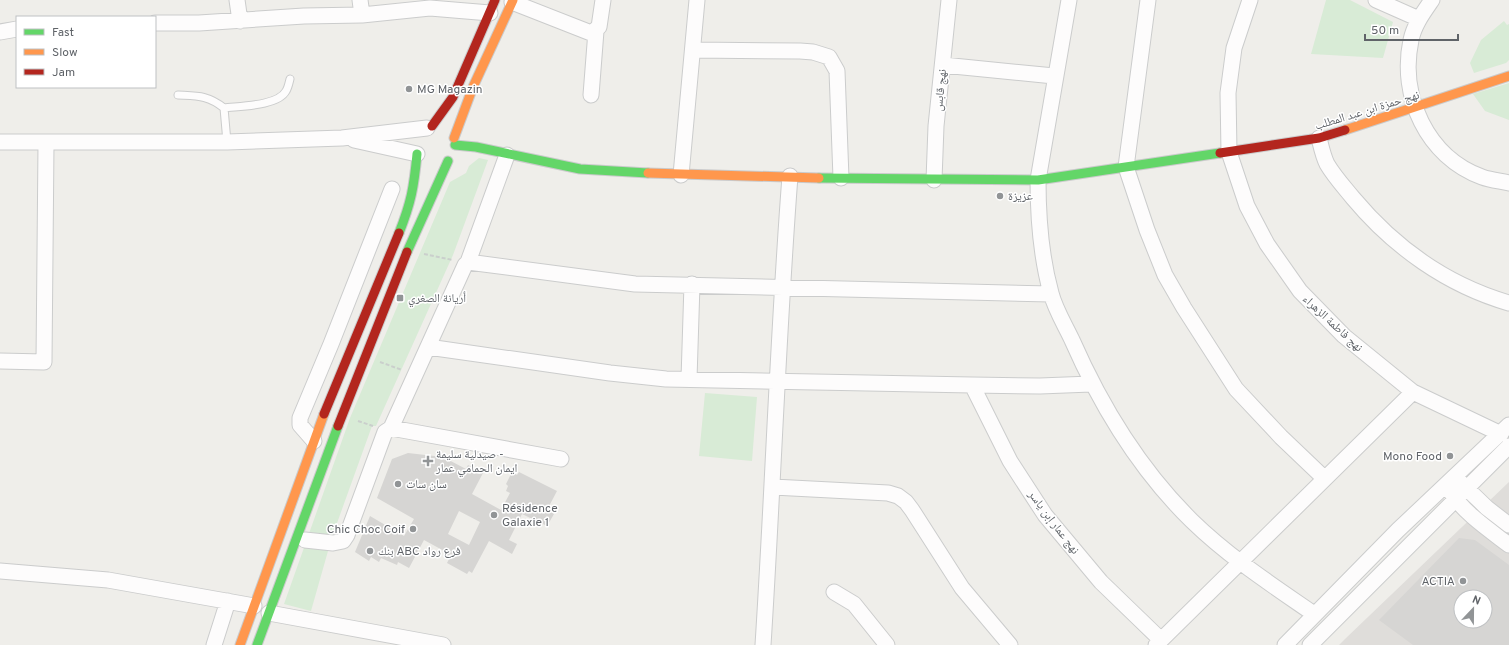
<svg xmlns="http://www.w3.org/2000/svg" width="1509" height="645" viewBox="0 0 1509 645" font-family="Overpass,'Noto Naskh Arabic',sans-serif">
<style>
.industrial{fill:#dfddda;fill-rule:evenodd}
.green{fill:#d8ebd6}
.building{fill:#d6d5d3;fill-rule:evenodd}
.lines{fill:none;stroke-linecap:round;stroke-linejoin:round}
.lane-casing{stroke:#cbcccc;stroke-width:9}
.street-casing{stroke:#cbcccc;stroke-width:17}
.fast-casing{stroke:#cacacb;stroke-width:11}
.slow-casing{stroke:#cacacb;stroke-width:11}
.jam-casing{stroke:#cacacb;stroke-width:11}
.path{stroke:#cacfcc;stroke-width:2;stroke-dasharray:4 2;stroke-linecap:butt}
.lane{stroke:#fdfcfc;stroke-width:7}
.street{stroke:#fdfcfc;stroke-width:15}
.fast{stroke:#63d668;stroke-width:9}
.slow{stroke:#ff974d;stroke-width:9}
.jam{stroke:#b3261e;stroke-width:9}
.poi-dot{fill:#919496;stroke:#fff;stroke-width:1.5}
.labels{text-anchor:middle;stroke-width:3;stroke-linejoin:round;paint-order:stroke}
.poi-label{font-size:12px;fill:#5f6368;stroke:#fff;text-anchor:start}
.street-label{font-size:12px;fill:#5f6368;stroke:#fff}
</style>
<rect width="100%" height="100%" fill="#efeeea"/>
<path class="industrial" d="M1509,482V645H1339L1345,639ZM1461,597H1485V621H1461Z"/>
<path class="green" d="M1326,0H1350L1393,22L1383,58L1311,54Z
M1504,21L1507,25L1509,24V60L1506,63L1474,73L1470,63L1481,40Z
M1509,83V120L1485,111L1473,94Z
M479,158L488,160L453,255L376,426H372L332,537L311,611L284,604L350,418L450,182L466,173L469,166Z
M705,393L757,397L752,461L699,456Z"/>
<path class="building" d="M408,453L443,457L466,469L468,465L483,473L472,494L501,510L510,493L506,491L508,486L506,484L512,472L517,475L519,472L557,491L547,510L554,514L547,526L522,514L509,540L517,544L512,554L489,541L472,573L469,571L467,574L447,563L450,557L445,554L446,552L424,540L409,568L398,562L397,565L381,558L379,562L371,557L369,561L355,552L370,516L404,536L414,519L377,498L392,459ZM459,511L480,522L469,545L448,534Z
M1459,538L1475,540L1509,565V645H1413L1379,620ZM1461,597H1485V621H1461Z"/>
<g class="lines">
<g class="lane-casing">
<path id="lane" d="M178,95C197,96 208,95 224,108L227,142
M224,108C239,106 278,106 286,91C288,88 289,83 290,79"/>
</g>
<g class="street-casing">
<path id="street" d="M237,0L240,21
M360,0L362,15
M1069,0L1038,180C1038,217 1041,257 1051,293C1055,309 1065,325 1072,340C1101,406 1140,470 1192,521C1229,557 1272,585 1314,614
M1148,0L1126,167L1147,230L1165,275L1184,308L1236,389L1281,437L1324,478
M1250,0L1234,48L1228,93L1229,152L1247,206L1267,244L1300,291L1344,336L1381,366L1413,392L1501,434
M1376,0L1419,19
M1432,0C1423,13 1414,25 1411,40C1399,96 1427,157 1482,177C1490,180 1500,181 1509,183
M512,2L591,33L599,27L603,0
M155,23H199L304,16L362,15L430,8L490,13
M0,32L17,29
M693,50L800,51L813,52L829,57L837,71L841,178
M943,65L1054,76
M591,95L596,31
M1319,138C1321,146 1323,156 1327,164C1334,176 1344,187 1353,198C1394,247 1447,285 1509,303
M354,140L417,154
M0,142H227L342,138L427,128
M681,175L697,0
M934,180L936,126L949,0
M468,262L635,284L1051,294
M428,347L610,373L666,379L972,385L1040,386L1091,384
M0,361L44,362L46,144
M689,379L692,284
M972,385L1010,461L1045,515L1101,582L1161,640
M391,428L561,459
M314,441L300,425V418L331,344L392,189
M1459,481L1487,508L1509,525
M773,487L888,493L898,496L906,502L912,510L962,588L1010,645
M1450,491C1464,513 1488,529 1509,545
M305,540L333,543L343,541L347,535L385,432L391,428L465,265L468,262L507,155
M0,571L108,580L254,606
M834,592L854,604L887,645
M269,613L443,645
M214,645L228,601
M763,645C773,489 778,332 790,176
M1156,645L1413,392
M1285,645L1398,530L1509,425
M1310,645L1509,446"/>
</g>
<g class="fast-casing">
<path id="fast" d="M455,145L476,147L580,169L648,173
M819,178L1038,180L1220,153
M399,233C411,203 414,187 417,154
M407,252L448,161
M257,645L338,426"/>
</g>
<g class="slow-casing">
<path id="slow" d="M1345,130L1509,76
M454,138L473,87L513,0
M648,173L819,178
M240,645L324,414"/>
</g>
<g class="jam-casing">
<path id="jam" d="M432,126L453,97L495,0
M1220,153L1319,138L1345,130
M324,414L399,233
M338,426L407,252"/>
</g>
<path class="path" d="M424,254L453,260
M380,362L402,370
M358,421L373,426"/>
<use href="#lane" class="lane"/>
<use href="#street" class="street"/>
<use href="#fast" class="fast"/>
<use href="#slow" class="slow"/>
<use href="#jam" class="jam"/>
</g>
<g class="poi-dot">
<circle cx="409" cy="89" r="4"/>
<circle cx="1000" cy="196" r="4"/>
<rect x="396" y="294" width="8" height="8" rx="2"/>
<circle cx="1450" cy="456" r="4"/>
<path d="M426 455h4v4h4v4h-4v4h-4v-4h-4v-4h4z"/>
<circle cx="398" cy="484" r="4"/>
<circle cx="494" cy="515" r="4"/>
<circle cx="413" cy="529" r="4"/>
<circle cx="370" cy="551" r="4"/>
<circle cx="1463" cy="581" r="4"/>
</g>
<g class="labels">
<g class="poi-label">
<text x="417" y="93">MG Magazin</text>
<text x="1008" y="200">عزيزة</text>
<text x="408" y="302">أريانة الصغري</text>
<text x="436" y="458">صيدلية سليمة -<tspan x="436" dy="14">ايمان الحمامي عمار</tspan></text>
<text x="1442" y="460" text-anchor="end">Mono Food</text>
<text x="406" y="488">سان سات</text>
<text x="502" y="512">Résidence<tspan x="502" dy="14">Galaxie 1</tspan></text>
<text x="405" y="533" text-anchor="end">Chic Choc Coif</text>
<text x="378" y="555">بنك ABC فرع رواد</text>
<text x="1455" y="585" text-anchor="end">ACTIA</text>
</g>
<g class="street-label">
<text transform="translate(940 90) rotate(-84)" y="4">نهج قابس</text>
<text transform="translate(1367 110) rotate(-17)" y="4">نهج حمزة ابن عبد المطلب</text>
<text transform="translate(1333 323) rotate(43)" y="4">نهج فاطمة الزهراء</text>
<text transform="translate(1054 522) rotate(53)" y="4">نهج عمار إبن ياسر</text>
</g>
</g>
<rect x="16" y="16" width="140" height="72" fill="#ffffff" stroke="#bfc1c3"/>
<rect x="24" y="29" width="20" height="6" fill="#63d668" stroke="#bfc1c3"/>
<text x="52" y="36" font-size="12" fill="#5f6368">Fast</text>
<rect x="24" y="49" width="20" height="6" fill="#ff974d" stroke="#bfc1c3"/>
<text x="52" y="56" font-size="12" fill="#5f6368">Slow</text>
<rect x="24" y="69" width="20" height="6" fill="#b3261e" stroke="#bfc1c3"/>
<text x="52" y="76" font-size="12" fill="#5f6368">Jam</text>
<g transform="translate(1473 609) rotate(22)"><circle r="19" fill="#ffffff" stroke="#bfc1c3"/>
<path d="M0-3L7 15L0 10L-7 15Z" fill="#919496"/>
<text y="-6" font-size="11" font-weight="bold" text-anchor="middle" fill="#5f6368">N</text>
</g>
<path d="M1365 34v6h93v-6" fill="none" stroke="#5f6368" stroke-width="2"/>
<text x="1371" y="34" font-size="12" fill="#5f6368" stroke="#ffffff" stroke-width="3" paint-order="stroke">50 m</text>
</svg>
